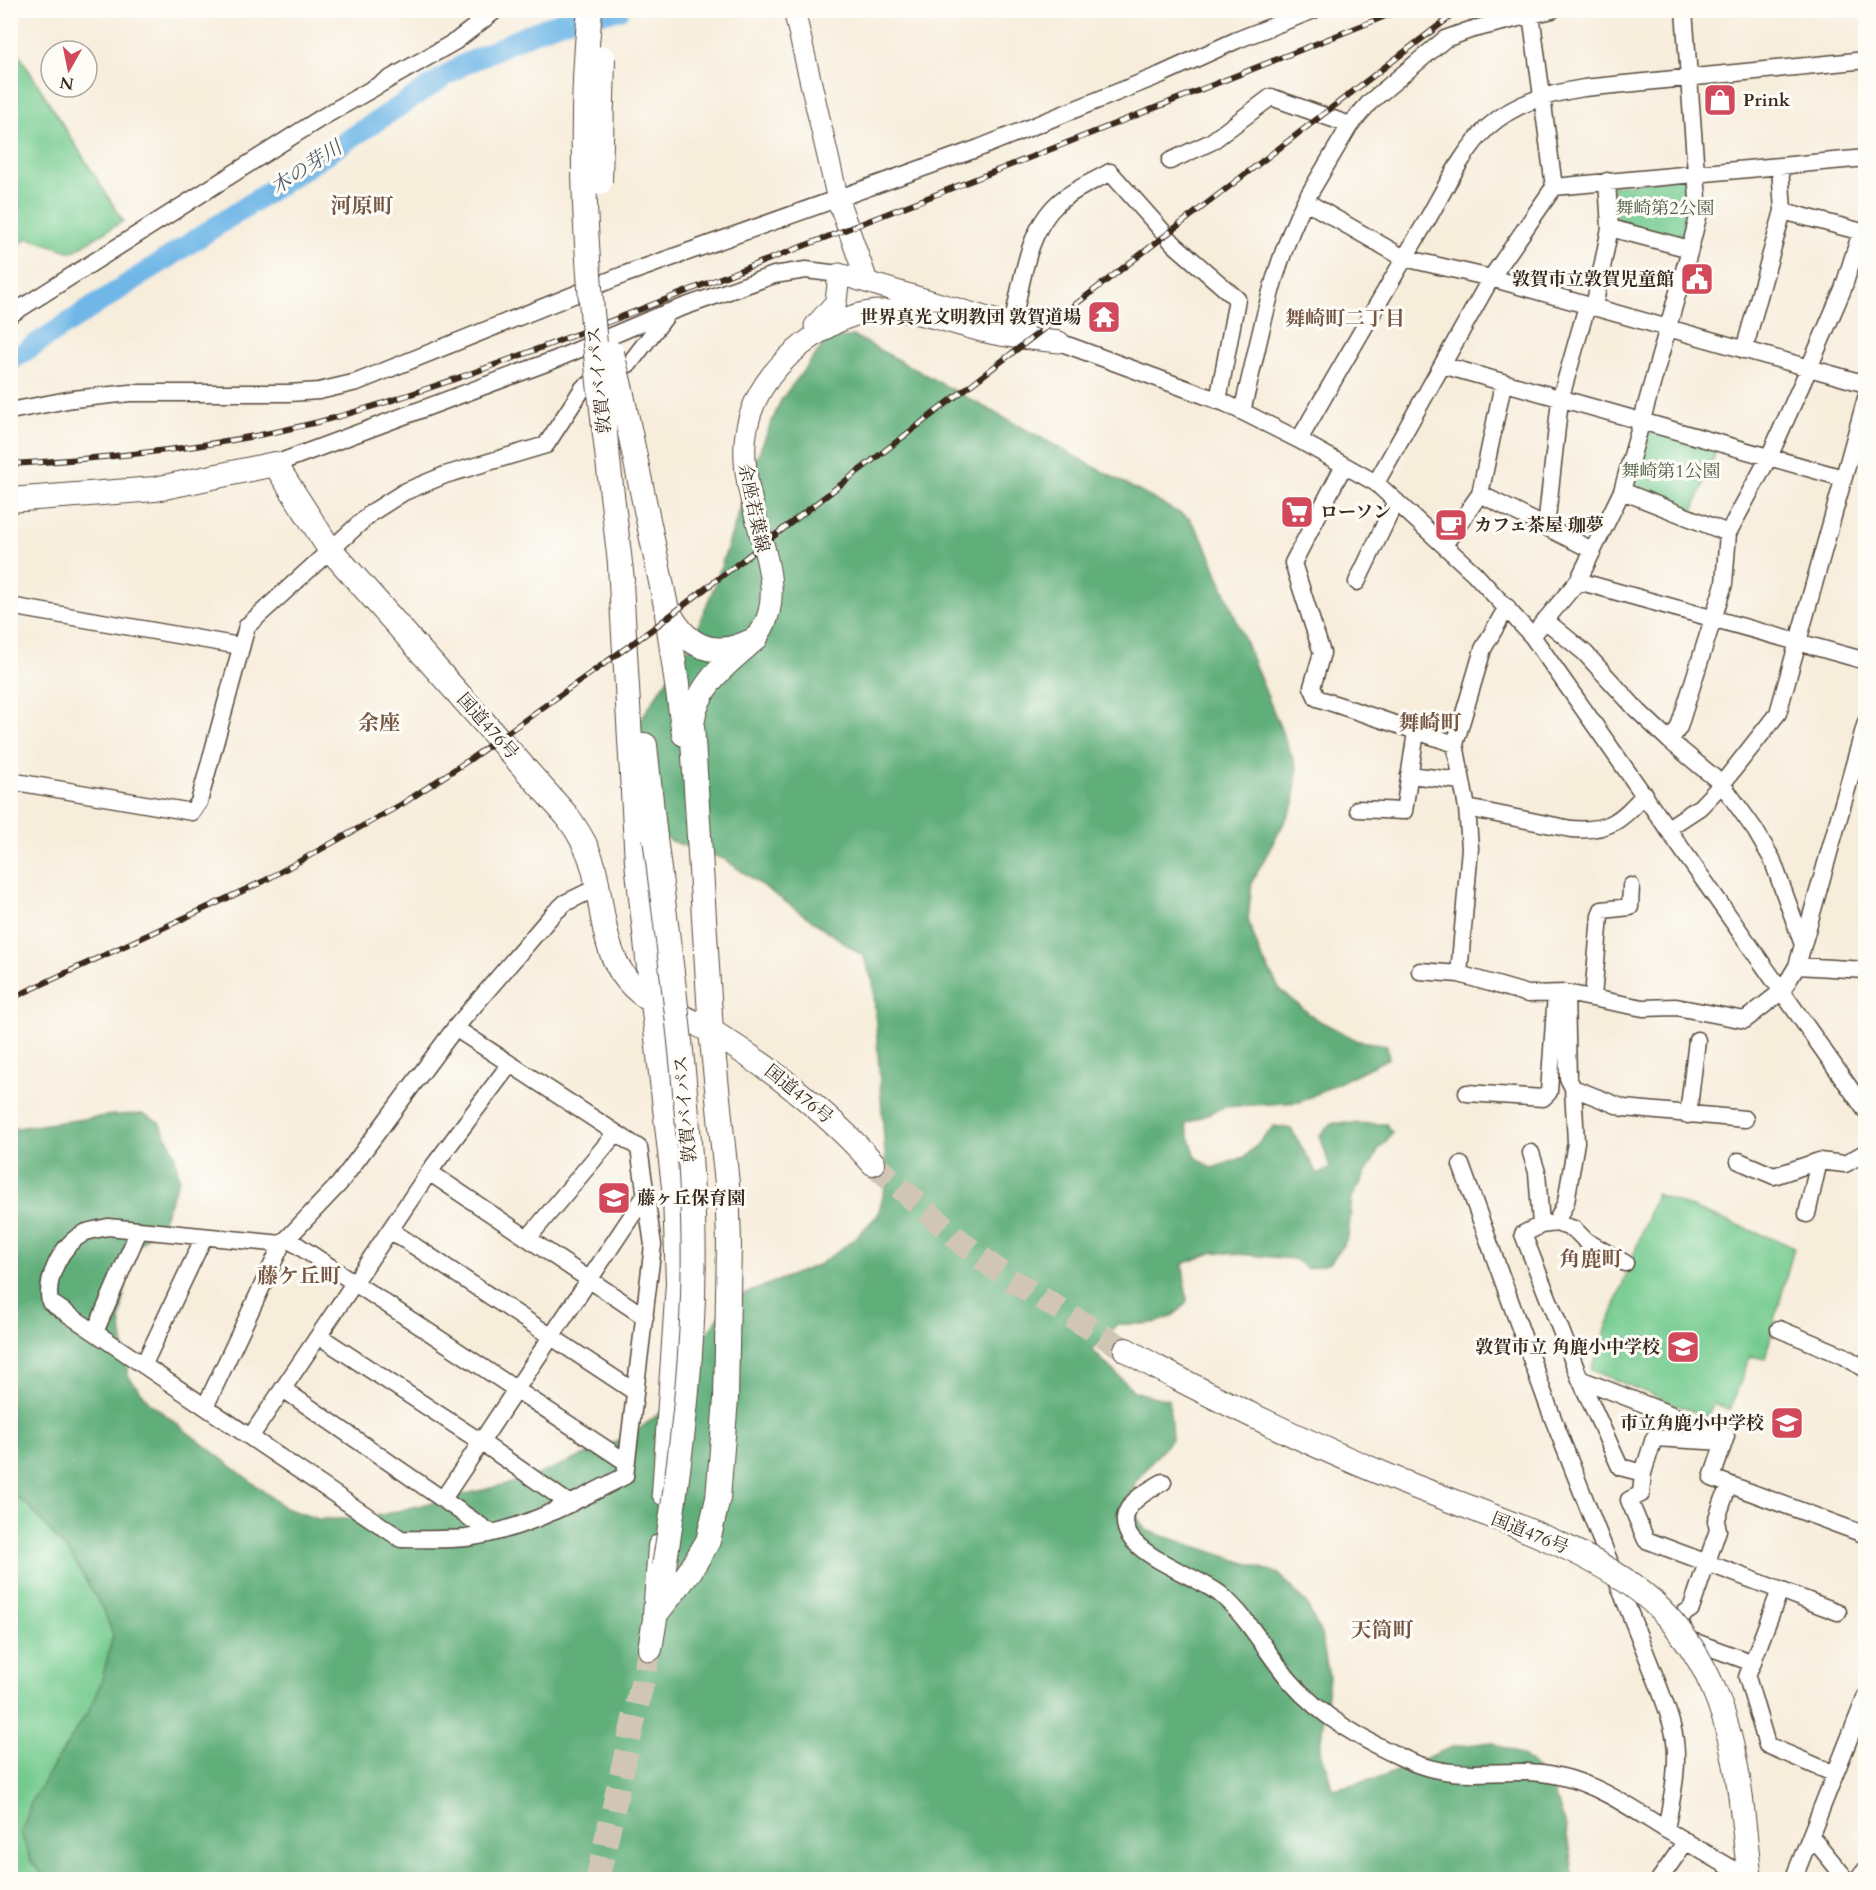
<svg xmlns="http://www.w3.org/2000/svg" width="1876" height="1890" viewBox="0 0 1876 1890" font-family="Cardo,'Noto Serif JP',serif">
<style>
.green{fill:#75cb8f;stroke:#587a56;stroke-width:1.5}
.forest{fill:#60af7a;stroke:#4e6c4c;stroke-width:1.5}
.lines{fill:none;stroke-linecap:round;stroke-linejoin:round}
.river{stroke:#70b7e7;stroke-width:21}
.highway-tunnel{stroke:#d1c6b5;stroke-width:24;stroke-dasharray:24 12;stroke-linecap:butt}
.minor-casing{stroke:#57473a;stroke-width:19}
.major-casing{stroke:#57473a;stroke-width:23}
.highway-casing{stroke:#57473a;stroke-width:26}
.minor{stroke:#fff;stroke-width:16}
.major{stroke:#fff;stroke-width:21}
.highway{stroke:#fff;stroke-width:24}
.rail-casing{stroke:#3b2a1e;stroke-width:6}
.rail{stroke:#fdfcf7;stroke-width:4;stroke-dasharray:11;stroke-linecap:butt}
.highway-bridge-casing{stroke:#57473a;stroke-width:26;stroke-linecap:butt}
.highway-bridge{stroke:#fff;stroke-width:24}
.labels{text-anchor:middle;stroke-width:6;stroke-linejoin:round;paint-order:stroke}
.poi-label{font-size:18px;font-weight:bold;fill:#3b2a1e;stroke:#fdfcf7;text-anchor:start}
.park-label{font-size:18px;fill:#4c5a40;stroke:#fdfcf7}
.street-label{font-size:18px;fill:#3b2a1e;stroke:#fdfcf7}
.water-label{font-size:20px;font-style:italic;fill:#4e5b64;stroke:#fdfcf7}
.neighbourhood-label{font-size:20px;font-weight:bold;fill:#775643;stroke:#fdfcf7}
.quarter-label{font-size:21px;font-weight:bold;fill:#775643;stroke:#fdfcf7}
</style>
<rect width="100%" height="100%" fill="#fdfcf7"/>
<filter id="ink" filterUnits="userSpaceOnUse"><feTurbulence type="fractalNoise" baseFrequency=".0167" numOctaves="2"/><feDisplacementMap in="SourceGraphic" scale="12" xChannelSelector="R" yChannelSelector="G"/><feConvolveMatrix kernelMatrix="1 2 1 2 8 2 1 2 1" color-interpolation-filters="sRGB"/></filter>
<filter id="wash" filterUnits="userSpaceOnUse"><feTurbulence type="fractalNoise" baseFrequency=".008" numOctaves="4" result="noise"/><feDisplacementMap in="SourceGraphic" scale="24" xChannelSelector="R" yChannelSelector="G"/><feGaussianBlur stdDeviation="1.35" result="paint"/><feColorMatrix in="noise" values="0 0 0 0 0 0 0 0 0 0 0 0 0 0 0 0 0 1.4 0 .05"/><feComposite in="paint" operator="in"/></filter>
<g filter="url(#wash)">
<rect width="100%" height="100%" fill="#f7eddb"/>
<path class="green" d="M10,40L123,221L72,252L28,238L11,249Z
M1687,176L1694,211L1687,241L1617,225L1612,186Z
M1654,431L1717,449L1692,515L1630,488L1647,434Z
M1656,1194L1794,1247L1765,1359L1750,1356L1730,1410L1713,1404L1707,1417L1591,1370Z
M10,1493L29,1506L73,1558L105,1613L113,1635L102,1680L89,1710L32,1800L21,1833L31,1861L47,1879H11Z"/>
<path class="forest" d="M854,336L1190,519L1206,545L1297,769L1294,804L1252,882L1248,920L1260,954L1280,990L1316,1019L1358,1041L1387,1045L1389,1058L1300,1102L1224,1107L1185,1124L1196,1157L1212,1168L1245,1157L1274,1126L1291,1129L1318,1175L1330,1168L1320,1135L1332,1123L1386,1124L1393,1133L1380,1148L1352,1198L1348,1238L1330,1263L1307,1269L1294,1259L1214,1252L1183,1264L1187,1302C1169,1326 1146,1325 1117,1324L1092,1350L1135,1392L1169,1400L1172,1438L1135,1482L1131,1507L1145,1530L1279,1574L1306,1603L1321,1634L1329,1677L1320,1748L1333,1789L1382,1777L1452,1747L1491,1742L1524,1757L1549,1781L1565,1822L1574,1879H47L31,1861L21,1833L32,1800L89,1710L102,1680L113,1635L105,1613L73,1558L29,1506L11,1493V1129L113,1115L143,1114L159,1122L174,1151L179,1179L163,1220L138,1246L126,1282L120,1319L128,1376L150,1403L285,1508L318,1519H365L527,1479L629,1437L666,1408L694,1366L709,1330L732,1299L820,1264L853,1240L878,1215L887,1181L873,982L863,956L724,859L671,841L643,819L639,722L690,645L715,585L757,457L781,400L827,340Z"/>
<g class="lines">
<path class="river" d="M10,361L461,66L531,33L575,17L619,10"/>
</g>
</g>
<g filter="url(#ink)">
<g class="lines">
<path class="highway-tunnel" d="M873,1163L964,1245L1008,1278L1126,1350
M597,1880L650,1649"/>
<g class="minor-casing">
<path id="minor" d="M1552,10L1470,30L1445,39L1370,102L1350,125L1305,201L1404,258L1491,278L1866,384
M1170,161L1211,142L1271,97L1350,125
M1554,187L1866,158
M1783,211L1866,233
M1610,228L1690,249
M1594,307L1610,228L1607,181
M10,315L321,118L456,41L496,10
M1012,324C1022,285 1026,232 1058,203C1072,190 1093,182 1110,172L1174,244L1237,299L1218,401
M1059,342L1225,403L1299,440L1376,483L1474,573L1532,636L1866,1111
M1744,350L1783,211L1780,166
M1442,365L1843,478
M10,411L73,399L130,393H289L319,391L357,382L623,275L979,148L1160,75L1237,40L1314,10
M1242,411C1261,337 1270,271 1305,201
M1299,440C1341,367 1383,294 1426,222C1444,191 1461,153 1488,127C1516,102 1548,94 1584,88L1866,60
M275,464L554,360L658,316L774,275L806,270L839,274
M1344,465L1293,563L1322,653L1312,687L1317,698L1455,744
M1376,483L1491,278L1554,187L1531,14
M1622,491L1728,533
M1480,494L1592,550
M1546,527L1560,400L1587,306
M1444,545L1480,494L1503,384
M1578,581L1866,661
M1357,582L1396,501
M10,606L240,646
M1507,607L1483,649L1455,744L1467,808L1470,848L1459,974L1528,994L1566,993L1643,1008L1676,1007L1745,1020L1782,991L1797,966L1866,722
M1545,620L1585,653L1637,710L1670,741L1722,784L1755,830L1772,859L1802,942
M1532,636L1578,581L1622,491L1690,249L1699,213L1684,10
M1670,741L1679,727L1724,584L1728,533L1769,457L1809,368L1843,289L1861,232
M1409,775L1462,781
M10,781L192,812L199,802L247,626L371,513L404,492L445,475L546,445L583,388L630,363L669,312
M1467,808L1571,829C1609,832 1620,821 1645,794
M1358,809L1404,811L1416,732
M1668,828L1700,807L1722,784L1778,713L1866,398
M1797,966L1866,970
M1420,971L1459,974
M1593,997L1600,916L1602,910L1630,907L1631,886
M1573,1088L1624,1108L1745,1119
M1467,1093L1543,1098L1549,1092L1556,994
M1688,1115L1697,1040
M1531,1153L1537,1172L1541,1225
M1739,1161L1774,1176L1819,1161
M1461,1165L1550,1411L1659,1687C1665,1704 1673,1723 1675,1741C1679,1770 1671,1801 1666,1830
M429,1172L645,1317
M1807,1214L1819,1161L1845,1164L1866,1152
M1556,1223L1566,1202L1576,1142L1573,1088L1568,1078L1566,993
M390,1230L635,1392
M528,1238L616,1133
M288,1239L626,1462
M282,1244L108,1227C100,1229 91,1230 84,1233C62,1244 45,1278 50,1302L401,1539C423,1539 445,1540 466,1538C522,1531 576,1501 625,1476L653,1245L639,1148L455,1028
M1625,1263L1586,1241L1574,1229L1556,1223L1541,1225L1523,1234L1580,1379L1620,1467L1643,1473L1641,1494L1629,1500L1646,1540L1838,1612
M1779,1329L1844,1356L1866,1370
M95,1332L139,1230
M319,1336L481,1442L570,1504
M144,1364L204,1237
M1580,1379L1726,1436L1712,1478L1866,1535
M283,1389L490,1532
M206,1405L282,1244L339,1184L455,1028L552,915L565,903L598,887
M251,1436L429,1172L510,1064
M1643,1473L1654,1438L1724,1442
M1163,1482C1144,1493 1114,1507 1129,1535C1142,1558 1197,1577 1220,1594C1249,1618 1267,1654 1291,1682C1322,1718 1365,1741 1407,1760C1461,1785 1505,1764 1559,1776C1600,1785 1632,1809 1668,1831C1695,1847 1723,1863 1750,1879
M1729,1484L1716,1521L1718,1530L1691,1609L1679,1617L1687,1639L1753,1663
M443,1499L647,1193
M1780,1590L1747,1677L1767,1745L1835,1774
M1811,1836L1847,1880
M1659,1880L1686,1841
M1793,1880L1866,1696
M1858,1880L1866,1869"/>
</g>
<g class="major-casing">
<path id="major" d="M794,10L838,200L867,281
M815,326L836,302L839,274L1022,328
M756,638C816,564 670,449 802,345C830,323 856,309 893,311C924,312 956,325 986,332C1010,338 1035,339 1059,342"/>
</g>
<g class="highway-casing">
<path id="highway" d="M621,390L666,606C682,642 709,661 749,642
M600,392L622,580
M10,500L155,489L275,464L329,548L567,816C579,832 589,849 594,869C603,906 602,951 628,981C650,1007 686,1016 714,1033C774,1070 826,1111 873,1163
M620,565L637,862L675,1196L678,1283L664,1493
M667,614L684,734
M645,745L655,838
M1126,1350L1156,1367
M655,1615L660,1546
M655,1615L690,1571L708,1541L718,1498L726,1399L729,1243L727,1184L711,1031L692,724C697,684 727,663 756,638
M650,1649L658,1601
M1741,1800L1750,1880"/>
</g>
<use href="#minor" class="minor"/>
<use href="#major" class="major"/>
<use href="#highway" class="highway"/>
<g class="rail-casing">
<path id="rail" d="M10,464C131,457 259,443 374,406C498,367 620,317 741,270C962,186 1181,97 1401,10
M10,999L264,881L402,804L469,760L654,628L1459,10"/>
</g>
<use href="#rail" class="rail"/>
<g class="highway-bridge-casing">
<path id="highway-bridge" d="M590,10C577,137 586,265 600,392
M600,182L603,58
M612,353L621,390
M655,838C671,964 689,1091 693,1218C697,1336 682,1452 664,1567
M1156,1367C1234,1408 1312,1445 1393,1478C1473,1511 1601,1548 1660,1609C1713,1662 1732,1728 1741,1800"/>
</g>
<use href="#highway-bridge" class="highway-bridge"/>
</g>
</g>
<defs>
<g id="shop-square" transform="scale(1.725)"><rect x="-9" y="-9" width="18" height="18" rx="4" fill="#d1495b" stroke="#fdfcf7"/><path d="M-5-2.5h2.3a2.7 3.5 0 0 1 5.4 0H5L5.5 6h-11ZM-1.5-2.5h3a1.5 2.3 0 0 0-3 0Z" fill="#fff"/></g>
<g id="civic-square" transform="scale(1.725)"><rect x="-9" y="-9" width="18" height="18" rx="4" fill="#d1495b" stroke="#fdfcf7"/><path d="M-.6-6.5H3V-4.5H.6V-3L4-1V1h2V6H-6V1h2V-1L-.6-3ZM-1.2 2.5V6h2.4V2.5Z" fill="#fff"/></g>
<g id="temple-square" transform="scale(1.725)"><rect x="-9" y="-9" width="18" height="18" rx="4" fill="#d1495b" stroke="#fdfcf7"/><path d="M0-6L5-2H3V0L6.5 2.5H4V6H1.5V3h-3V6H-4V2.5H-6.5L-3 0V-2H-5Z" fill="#fff"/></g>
<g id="supermarket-square" transform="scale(1.725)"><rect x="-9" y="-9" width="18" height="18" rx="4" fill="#d1495b" stroke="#fdfcf7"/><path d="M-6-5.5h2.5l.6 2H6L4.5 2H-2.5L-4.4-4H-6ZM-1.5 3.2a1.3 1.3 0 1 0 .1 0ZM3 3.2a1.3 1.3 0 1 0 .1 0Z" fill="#fff"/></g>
<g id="cafe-square" transform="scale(1.725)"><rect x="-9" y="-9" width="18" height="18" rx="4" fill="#d1495b" stroke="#fdfcf7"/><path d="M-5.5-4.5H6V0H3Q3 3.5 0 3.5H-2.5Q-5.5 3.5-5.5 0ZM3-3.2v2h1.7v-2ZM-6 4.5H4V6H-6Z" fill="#fff"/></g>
<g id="school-square" transform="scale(1.725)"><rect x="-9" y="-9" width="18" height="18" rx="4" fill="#d1495b" stroke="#fdfcf7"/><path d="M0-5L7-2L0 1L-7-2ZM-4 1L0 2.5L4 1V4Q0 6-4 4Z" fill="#fff"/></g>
</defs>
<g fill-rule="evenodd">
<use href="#shop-square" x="1720" y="100"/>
<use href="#civic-square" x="1697" y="279"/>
<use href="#temple-square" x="1104" y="317"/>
<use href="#supermarket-square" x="1297" y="512"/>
<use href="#cafe-square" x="1451" y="525"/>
<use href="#school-square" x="614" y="1198"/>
<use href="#school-square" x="1683" y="1347"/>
<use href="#school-square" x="1787" y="1423"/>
</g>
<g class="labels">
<g class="poi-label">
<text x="1743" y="106">Prink</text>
<text x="1674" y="285" text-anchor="end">敦賀市立敦賀児童館</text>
<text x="1081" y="323" text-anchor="end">世界真光文明教団 敦賀道場</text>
<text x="1320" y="518">ローソン</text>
<text x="1474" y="531">カフェ茶屋 珈夢</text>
<text x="637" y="1204">藤ヶ丘保育園</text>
<text x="1660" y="1353" text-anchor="end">敦賀市立 角鹿小中学校</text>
<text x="1764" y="1429" text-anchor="end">市立角鹿小中学校</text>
</g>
<g class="park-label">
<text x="1665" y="214">舞崎第2公園</text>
<text x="1671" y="477">舞崎第1公園</text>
</g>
<g class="street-label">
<text transform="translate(599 380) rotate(-96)" y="6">敦賀バイパス</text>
<text transform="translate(754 508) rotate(78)" y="6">余座若葉線</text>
<text transform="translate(488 726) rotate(48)" y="6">国道476号</text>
<text transform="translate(799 1094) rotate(39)" y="6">国道476号</text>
<text transform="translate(685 1109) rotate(-95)" y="6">敦賀バイパス</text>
<text transform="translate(1530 1533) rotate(22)" y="6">国道476号</text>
</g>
<g class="water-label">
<text transform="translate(306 167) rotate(-33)" y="7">木の芽川</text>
</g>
<g class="neighbourhood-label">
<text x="1345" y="325">舞崎町二丁目</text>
</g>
<g class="quarter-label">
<text x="362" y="213">河原町</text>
<text x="379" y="730">余座</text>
<text x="1430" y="730">舞崎町</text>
<text x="1591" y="1266">角鹿町</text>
<text x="299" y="1283">藤ケ丘町</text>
<text x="1382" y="1637">天筒町</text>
</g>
</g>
<rect width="1876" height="1890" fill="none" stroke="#fdfcf7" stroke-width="36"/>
<g transform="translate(69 69) rotate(189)"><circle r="28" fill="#fdfcf7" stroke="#afa8a0" stroke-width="1.5"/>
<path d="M0-4.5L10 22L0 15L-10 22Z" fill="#d1495b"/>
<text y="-9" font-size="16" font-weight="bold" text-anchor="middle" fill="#3b2a1e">N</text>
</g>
</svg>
